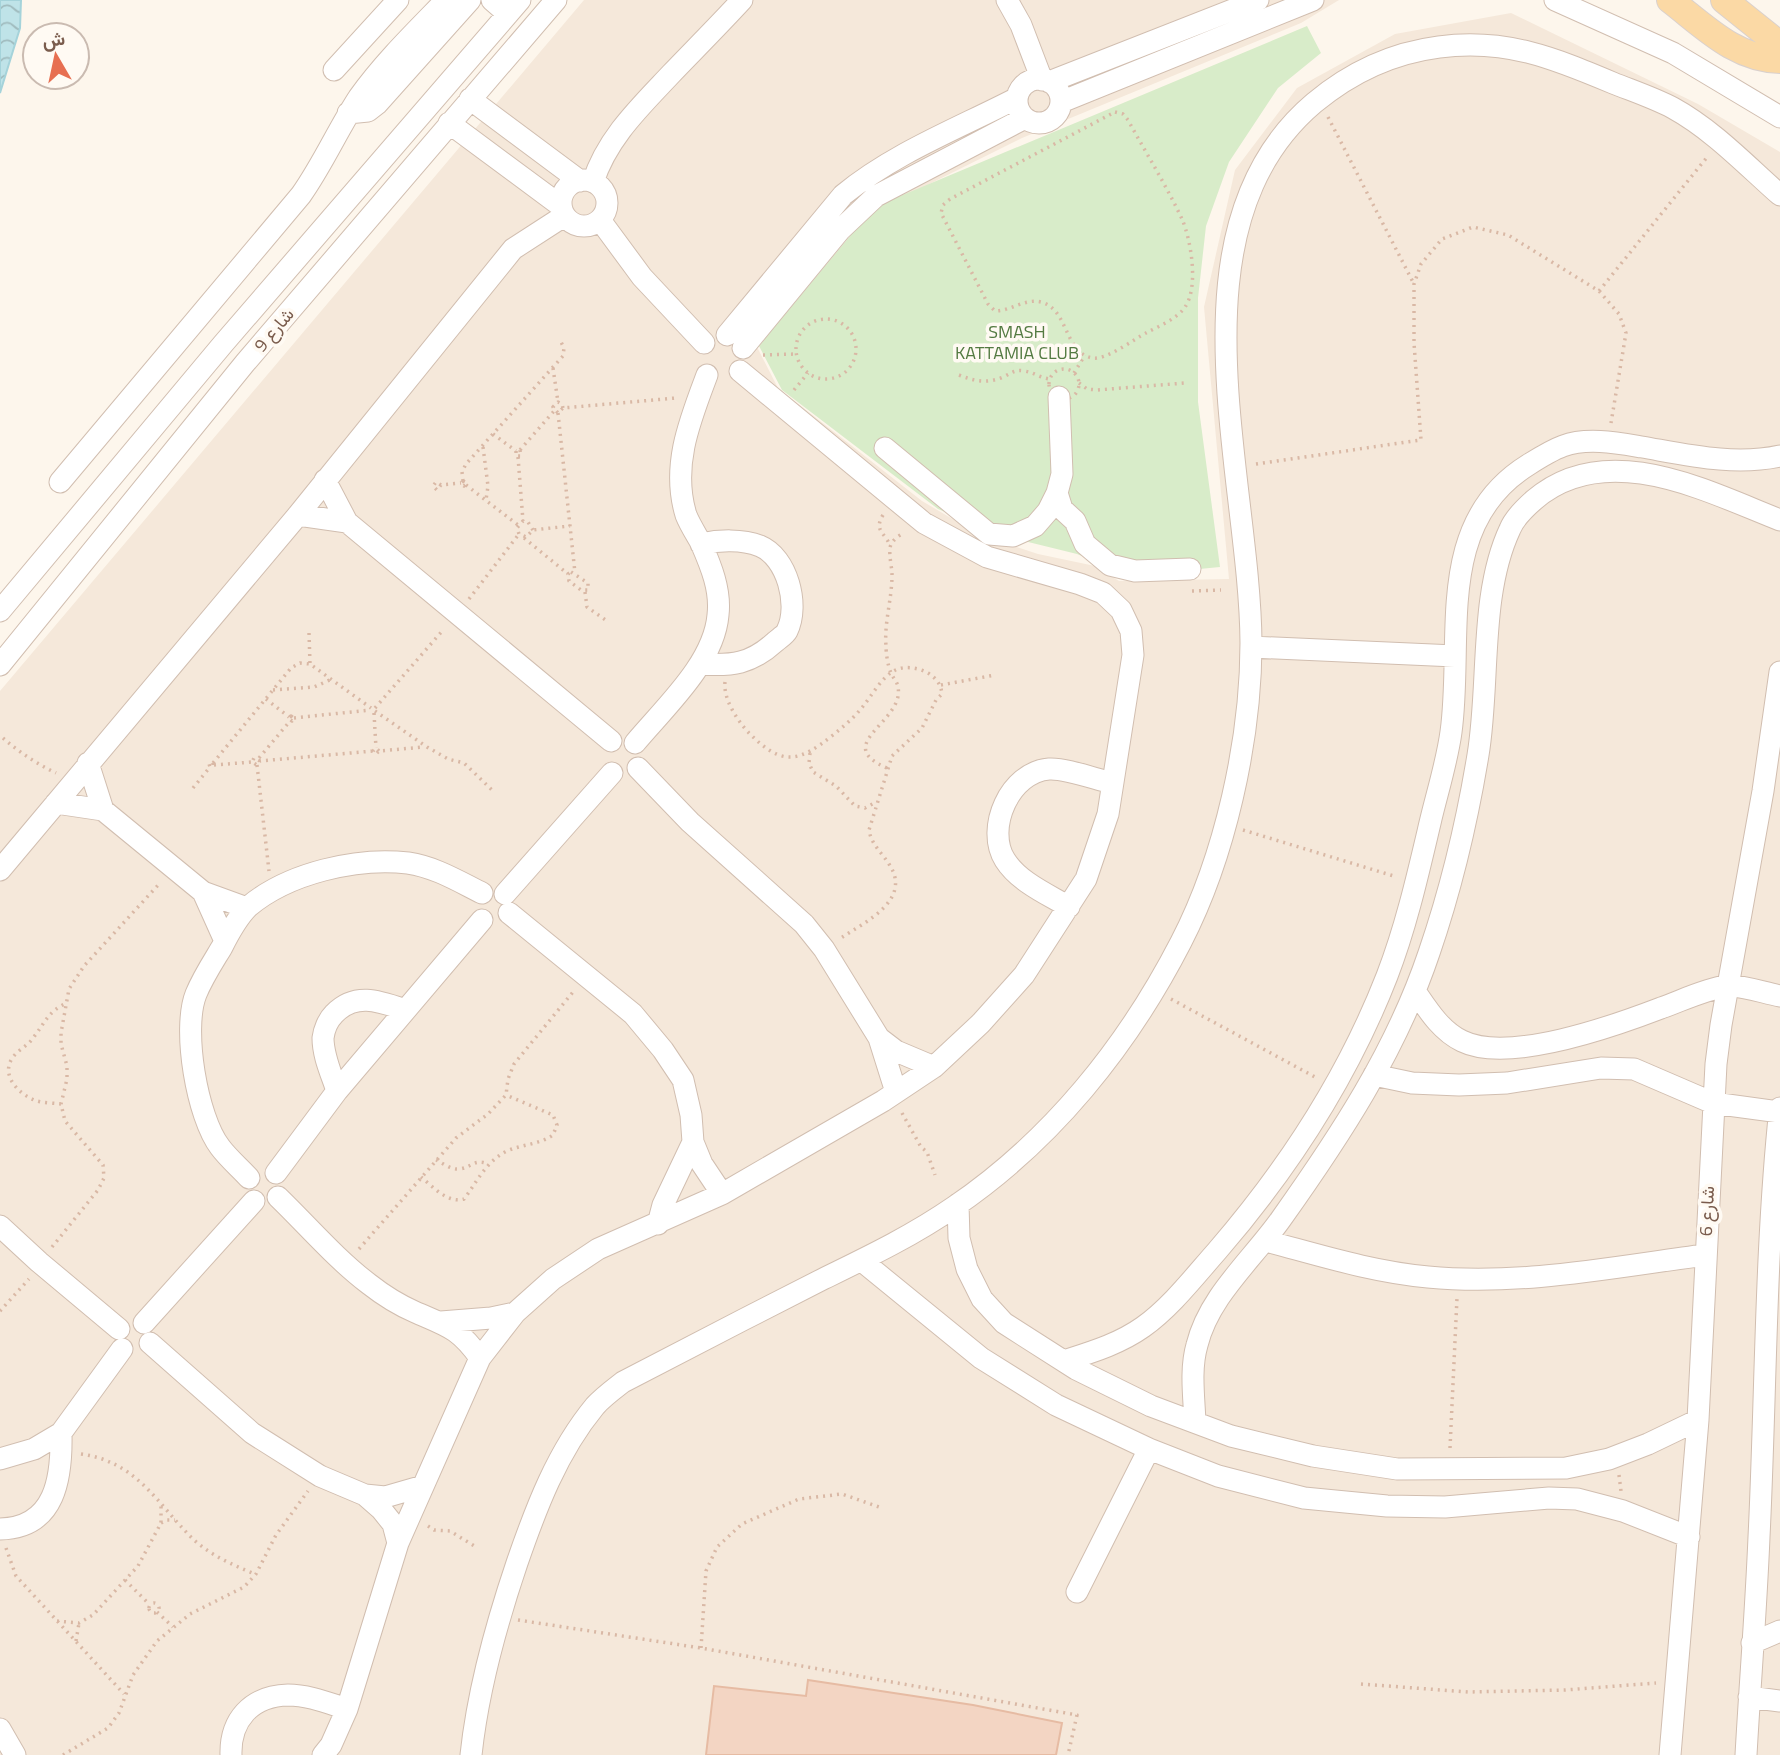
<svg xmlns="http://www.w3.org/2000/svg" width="1780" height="1755" viewBox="0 0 1780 1755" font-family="'Titillium Web',Vazirmatn,sans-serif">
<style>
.residential{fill:#f5e8da}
.park{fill:#d8ecc9}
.water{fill:url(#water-waves);stroke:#a5d3da;stroke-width:2}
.building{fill:#f3d5c3;stroke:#e6bba3;stroke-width:2}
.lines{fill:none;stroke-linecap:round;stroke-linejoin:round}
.minor-casing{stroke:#d1beb0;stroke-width:23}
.major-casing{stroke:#dad1cd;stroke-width:28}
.path{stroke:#d9b8a5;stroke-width:3.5;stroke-dasharray:2 5;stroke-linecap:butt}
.minor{stroke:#fff;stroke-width:21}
.major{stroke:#fbd9a5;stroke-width:26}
.labels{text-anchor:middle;stroke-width:7;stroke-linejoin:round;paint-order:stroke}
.street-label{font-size:18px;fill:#7a5c4d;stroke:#fffaf3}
.park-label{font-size:18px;fill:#537a41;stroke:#fffaf3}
</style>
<defs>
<pattern id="water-waves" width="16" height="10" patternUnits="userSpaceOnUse" patternTransform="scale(1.75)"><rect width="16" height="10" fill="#bfe3e8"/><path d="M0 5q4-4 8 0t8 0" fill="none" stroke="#a0bbbe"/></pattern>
</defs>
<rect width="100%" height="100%" fill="#fdf6ec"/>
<path class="residential" d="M584,0H1339L1301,23L1022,138L863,217L757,347L778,388L922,501L978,534L1038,554L1095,566L1119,581L1229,579L1204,307L1235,170L1297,88L1395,34L1511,13L1698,104L1780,152V1755H0V691Z"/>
<path class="park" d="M1307,26L1321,53L1278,88L1229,162L1206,226L1198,298V402L1220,567L1117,577L1097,562L1077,554L1000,535L938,509L782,390L759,346L874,207Z"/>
<path class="water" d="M0,0H21L20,28L0,93Z"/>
<path class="building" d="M808,1680L973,1705L1062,1723L1056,1755H706L714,1686L806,1696Z"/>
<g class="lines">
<g class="minor-casing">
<path id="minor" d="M492,0L508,14
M1007,0L1021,25L1042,80
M1555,0L1673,53L1780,117
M334,70L398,0
M1017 101a22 22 0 1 1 44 0a22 22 0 1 1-44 0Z
M1049,82L1258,0
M470,99L580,181
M1061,102L1313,0
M348,113L368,111L377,104L470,0
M449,123L561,206
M561 203a23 23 0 1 1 46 0a23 23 0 1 1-46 0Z
M593,182C607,138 640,107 671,74C695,49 719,25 742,0
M600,220L642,277L704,343
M727,335L843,195C894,153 959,128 1017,98
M743,348L840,230L876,196L1025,118
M885,448L989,534L1013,536L1035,526L1048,511L1057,493L1062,474L1059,397
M325,480L347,522L611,741
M60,482L301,195C323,164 338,129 359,97C384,62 416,31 446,0
M1057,493L1062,509L1075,521L1085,544L1110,565L1135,571L1190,569
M298,515L347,522
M701,544C719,540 742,539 760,546C787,557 800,605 787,631C785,635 778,639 775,642C751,664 732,666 701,664
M0,611L223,344L520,0
M1251,647L1455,656
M0,665L245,363L556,0
M635,743C665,707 714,663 718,615C721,590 711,566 701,543C696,534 690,525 686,515C671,466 690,420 707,375
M88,763L103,810
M638,768L690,822L804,924L824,949L879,1038L896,1092
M56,803L103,810L203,892L247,908
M0,870L298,515L513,249L564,216
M203,892L225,941
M505,894L612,773
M1069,907C1047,894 1019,882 1005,860C985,828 1010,772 1049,769C1066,768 1095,779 1112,783
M509,913L633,1014L663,1050L683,1080L691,1115L693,1142L702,1164L722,1194
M1415,991C1428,1010 1441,1031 1462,1041C1508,1064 1614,1026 1661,1008C1681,1001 1705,989 1727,986C1743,985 1764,993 1780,996
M879,1038L896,1051L934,1067
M1374,1075L1412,1083L1459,1085L1507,1083L1601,1068L1634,1069L1713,1103L1780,1112
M337,1091C332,1075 323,1057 323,1038C324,1030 328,1020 334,1014C355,992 379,1001 405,1010
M276,1173L337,1091L482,920
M249,1178C240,1168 228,1158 220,1147C197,1117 182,1029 196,994C203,977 213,962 222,947C228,935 238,917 248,907C288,873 357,857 408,863C435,867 458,881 482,893
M278,1197C308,1226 336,1259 369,1284C383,1295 399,1305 415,1312C447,1326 459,1328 480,1358
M958,1204L959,1238L967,1269L982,1299L1004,1323L1076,1369L1151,1406L1231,1436L1313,1456L1397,1469L1566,1468L1609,1459L1648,1444L1698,1420
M658,1224L663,1205L693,1142
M0,1226L39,1262L119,1329
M1266,1241C1319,1255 1372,1272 1428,1277C1520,1286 1614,1267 1705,1255
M862,1261L981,1358L1056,1405L1149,1449L1218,1476L1304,1498L1387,1506L1445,1507L1549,1498L1577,1499L1623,1511L1689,1537
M441,1322L491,1318L515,1313
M144,1323L254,1201
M150,1343L252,1433L320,1476L365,1495L381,1509L393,1524L398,1543
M1064,1361C1092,1352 1119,1344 1143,1327C1171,1307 1194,1277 1217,1251C1287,1170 1348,1076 1387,976C1406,927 1418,874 1430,823C1437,793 1447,762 1451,732C1464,639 1433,524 1528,465C1539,458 1552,450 1563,446C1587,437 1618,443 1642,447C1688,455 1734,466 1780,456
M1195,1422C1194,1397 1190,1369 1197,1345C1209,1296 1252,1260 1281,1219C1340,1136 1396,1051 1429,953C1451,889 1467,822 1478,755C1490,684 1479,595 1510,529C1514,519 1526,507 1534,500C1606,438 1706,491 1780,520
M0,1459L34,1449L61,1433L122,1349
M365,1495L385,1497L423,1486
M0,1529C56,1528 62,1477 61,1433
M1077,1592L1149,1449
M1752,1643L1780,1631
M1749,1697L1780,1701
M0,1729L15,1755
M231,1755C230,1720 251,1696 288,1695C308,1695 328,1703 347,1709
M323,1755L331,1745L347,1709L398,1543L480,1358L515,1313L553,1279L598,1249L722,1194L883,1101L934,1067L981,1023L1024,975L1086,879L1108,814L1133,655L1131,631L1121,610L1103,593L1080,584L987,557L924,523L740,371
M471,1755C478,1689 496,1625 517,1563C536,1508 557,1452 595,1406C603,1397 614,1389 623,1382C690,1347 756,1313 823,1279C868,1257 912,1236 954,1207C1051,1141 1127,1047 1181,942C1225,857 1251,740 1251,643C1250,476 1165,229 1314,103C1350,73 1392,53 1439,47C1505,38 1554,58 1613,83C1633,91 1654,98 1673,108C1713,130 1746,165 1780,195
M1670,1755L1698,1420L1716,1064L1721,1025L1763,791L1780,672
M1746,1755C1750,1683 1756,1610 1759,1537C1766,1394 1765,1250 1780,1108"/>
</g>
<g class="major-casing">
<path id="major" d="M1670,0C1704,26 1735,59 1780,60
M1724,0L1780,45"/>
</g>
<path class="path" d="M1115,112L1123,114L1128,120C1146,153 1166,185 1182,219C1191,240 1199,287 1185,307C1177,319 1159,326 1146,333C1133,340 1106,360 1093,358C1064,354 1069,309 1041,302C1025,298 1011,311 995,311L988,304L941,213L943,205L950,199Z
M1328,117L1414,284
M1599,291L1708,156
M796 349a30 30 0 1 1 60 0a30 30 0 1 1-60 0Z
M763,355L796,354
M553,368L558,402
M1049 384a15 15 0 1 1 30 0a15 15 0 1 1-30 0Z
M1074,373L1085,355
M959,375C974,381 987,384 1003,377C1010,374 1015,369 1024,371C1033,372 1040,378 1050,379
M1079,383L1087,389L1097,390L1185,383
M794,390L808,373
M563,408L562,404L558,402L553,407L558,413L563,408L676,398
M558,413L575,573
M493,434L516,451
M483,447L488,486L486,500
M520,450L554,411
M520,450L521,456H516V451Z
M518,457L523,521
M1256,464L1421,440L1414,343V284L1421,264L1442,239L1473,227L1508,235L1599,291L1619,314L1626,333L1611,423
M463,481L462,472L466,464L563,356L564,348L560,340
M463,481L467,483L464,486L461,483Z
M441,485L436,482L433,486L437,490L441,485L461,483
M466,485L518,525
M883,515C873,531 886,533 890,546
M533,530L528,522L523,521L517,528L519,534L526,537L533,530L570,526
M524,538L568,574
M571,572L588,583V590H581L569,581L568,574Z
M1192,591L1221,590
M585,592L587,607L607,621
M469,599L519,534
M309,633L310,664
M725,682C723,699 738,722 750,734C783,767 799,762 833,735C844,726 855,717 864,705C872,695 881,679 892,672C902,665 917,667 928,673C936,678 941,684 942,694L936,700L922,728L892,756L869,830C871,844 882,853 889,864C913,900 865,922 841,938
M941,685L995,675
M273,690L314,687L332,679
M266,699L289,717
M375,708L444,629
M375,711L427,747L448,759L464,763L492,790
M374,713L376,748
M291,716L294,718L292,721L288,718Z
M294,718L370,710
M3,738C19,752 37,764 56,773
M379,751L376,748L373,751L376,754L379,751L424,747
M810,753L809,763L813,772L836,786L855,806L865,808L876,802
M259,758L290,721
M260,761L254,758L252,762L257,765L260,761L373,751
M213,763L291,668L300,663L310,664L371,708
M213,763V766L210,767L209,764Z
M214,765L252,762
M257,765L269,871
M887,768C830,744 905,722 898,687C897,681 893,678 891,673C888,666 886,654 886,646C884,623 892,599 892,575C892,567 889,557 890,548C891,541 898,536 904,533
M193,788L210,767
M1243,830L1397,877
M1171,999L1315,1077
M61,1104C53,1103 42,1103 34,1100C18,1093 0,1075 13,1057C19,1049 28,1046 33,1038C45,1023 48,1011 67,1003
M902,1113L921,1147L927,1152L935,1175
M436,1160C443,1163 451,1170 459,1169C471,1168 475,1158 488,1164
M421,1177C432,1186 448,1204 464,1199C477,1182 485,1163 505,1152C521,1144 539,1145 553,1135L557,1125L553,1115L506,1095
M52,1247L98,1190L104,1178L103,1165L65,1121L61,1104L67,1079V1066L61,1044V1033L69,989L84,966L160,883
M359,1249L456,1138L488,1114L506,1095L508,1079L514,1064L573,992
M0,1311L29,1279
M1450,1448L1457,1298
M81,1454C138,1462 157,1504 194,1540C212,1556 233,1565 255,1574
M1619,1475L1621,1491
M161,1523L167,1520H175
M428,1526L434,1530L450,1531L476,1547
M6,1548L16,1576L124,1694
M125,1580L149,1604
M149 1608a5 5 0 1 1 10 0a5 5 0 1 1-10 0Z
M157,1612L173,1627
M518,1620L701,1648L1077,1715L1068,1755
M57,1621L79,1623L93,1615L138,1566L161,1523V1502
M76,1641L79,1623
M701,1648L706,1571L717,1547L742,1524L799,1499L842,1494L879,1507
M1361,1684L1468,1692L1565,1690L1656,1683
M63,1755L108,1728L119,1713L133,1675L157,1641L190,1614L244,1587L256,1574L276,1535L308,1491"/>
<use href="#minor" class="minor"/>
<use href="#major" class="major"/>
</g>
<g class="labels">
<g class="street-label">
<text transform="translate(274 330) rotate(-50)" y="6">شارع 9</text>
<text transform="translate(1707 1211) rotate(-87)" y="6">شارع 6</text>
</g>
<g class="park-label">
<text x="1017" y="338">SMASH<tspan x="1017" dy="21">KATTAMIA CLUB</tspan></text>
</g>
</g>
<g transform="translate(56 56) rotate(351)"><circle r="33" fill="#fffaf3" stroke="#cabbb1" stroke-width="2"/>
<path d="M0-5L12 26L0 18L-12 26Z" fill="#e76f51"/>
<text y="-10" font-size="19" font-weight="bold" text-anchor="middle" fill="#7a5c4d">ش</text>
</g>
</svg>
